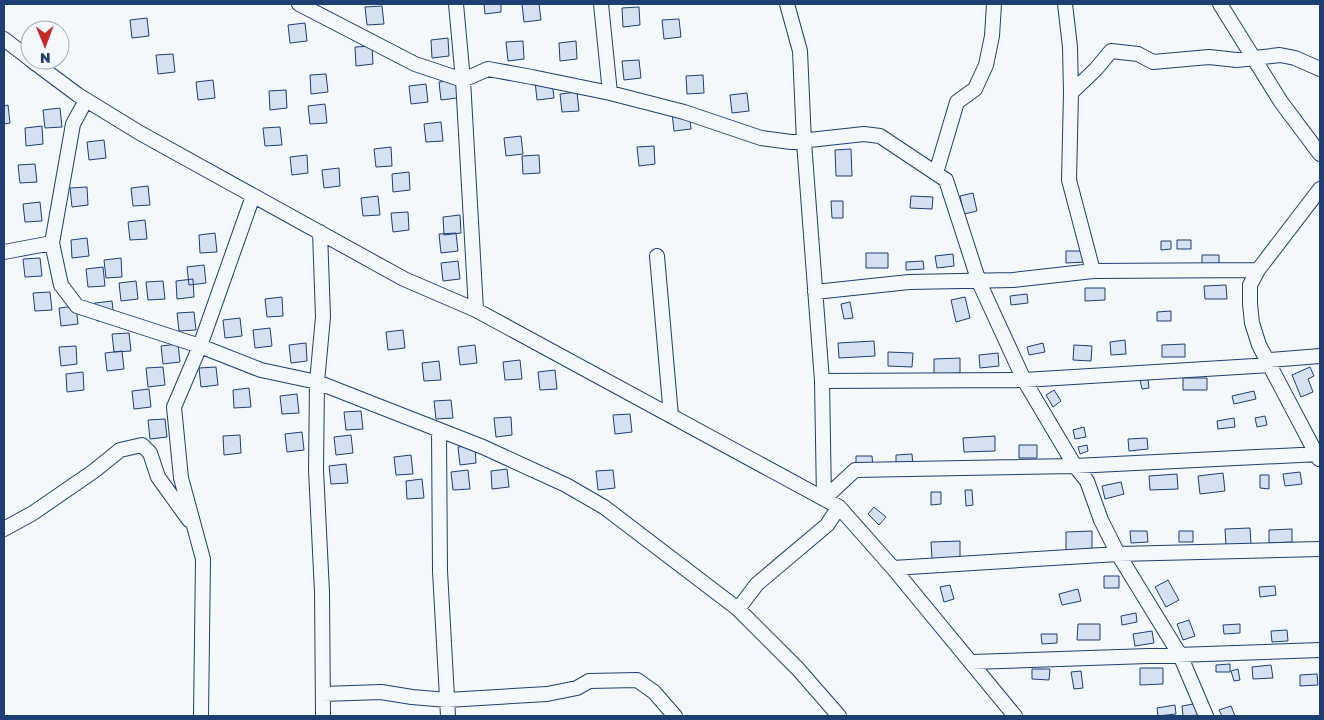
<svg xmlns="http://www.w3.org/2000/svg" width="1324" height="720" viewBox="0 0 1324 720" font-family="'Golos Text',sans-serif">
<style>
.building{fill:#d5e0f0;stroke:#1d3f73}
.lines{fill:none;stroke-linecap:round;stroke-linejoin:round}
.minor-casing{stroke:#1d3f73;stroke-width:16}
.minor{stroke:#f4f7fb;stroke-width:14}
</style>
<rect width="100%" height="100%" fill="#f4f7fb"/>
<path class="building" d="M484,4H501V12L485,14Z
M522,4H539L541,20L524,22Z
M382,6L384,24L367,25L365,7Z
M639,7L640,25L623,27L622,8Z
M147,18L149,36L132,38L130,20Z
M679,19L681,37L664,39L662,20Z
M305,23L307,41L290,43L288,25Z
M448,38L449,56L432,58L431,40Z
M523,41L524,59L508,61L506,42Z
M576,41L577,59L560,61L559,43Z
M372,46L373,64L356,66L355,47Z
M173,54L175,72L158,74L156,55Z
M639,60L641,78L624,80L622,61Z
M326,74L328,92L311,94L310,75Z
M703,75L704,93L687,94L686,76Z
M213,80L215,98L198,100L196,82Z
M456,80L457,98L441,100L439,82Z
M552,80L554,98L537,100L535,81Z
M426,84L428,102L411,104L409,86Z
M286,90L287,108L270,110L269,91Z
M577,92L579,111L562,112L560,94Z
M747,93L749,111L732,113L730,95Z
M325,104L327,123L310,124L308,106Z
M8,105L10,123L4,124V106Z
M60,108L62,127L45,128L43,110Z
M689,111L691,129L674,131L672,113Z
M441,122L443,141L426,142L424,124Z
M42,126L43,144L26,146L25,128Z
M280,127L282,145L265,146L263,128Z
M521,136L523,154L506,156L504,138Z
M104,140L106,158L89,160L87,142Z
M654,146L655,164L639,166L637,147Z
M391,147L392,166L376,167L374,149Z
M851,149L852,176H836L835,150Z
M307,155L308,173L292,175L290,157Z
M539,155L540,173L523,174L522,156Z
M35,164L37,182L20,183L18,165Z
M339,168L340,186L324,188L322,170Z
M409,172L410,190L393,192L392,174Z
M148,186L150,205L133,206L131,188Z
M87,187L88,205L72,207L70,188Z
M973,193L977,211L964,214L960,196Z
M378,196L380,215L363,216L361,198Z
M911,196L933,197L932,209L910,208Z
M831,201H843V218H832Z
M40,202L42,221L25,222L23,204Z
M408,212L409,230L393,232L391,213Z
M460,215L461,233L444,235L443,217Z
M145,220L147,239L130,240L128,222Z
M215,233L217,252L200,253L199,235Z
M456,233L458,251L441,253L439,234Z
M87,238L89,256L72,258L71,240Z
M1177,240H1191V249H1177Z
M1161,241H1171V249L1161,250Z
M1066,251H1084L1085,262L1066,263Z
M866,253H888V268H866Z
M953,254L954,266L937,268L935,256Z
M1202,255H1219V264L1202,265Z
M40,258L42,276L25,277L23,259Z
M121,258L122,277L106,278L104,260Z
M458,261L460,279L443,281L441,263Z
M923,261L924,269L906,270V262Z
M204,265L206,283L189,285L187,267Z
M103,267L105,286L88,287L86,269Z
M193,279L194,297L177,299L176,281Z
M136,281L138,299L121,301L119,283Z
M163,281L165,299L148,300L146,282Z
M1226,285L1227,299H1205L1204,286Z
M1085,288H1105V300L1085,301Z
M50,292L52,310L35,311L33,293Z
M1027,294L1028,303L1011,305L1010,296Z
M282,297L283,316L267,317L265,299Z
M965,297L970,318L956,322L951,300Z
M112,301L114,319L97,321L95,303Z
M850,302L853,318L844,319L841,304Z
M76,306L78,324L61,326L59,308Z
M1171,311V321H1157V312Z
M194,312L196,330L179,331L177,313Z
M240,318L242,336L225,338L223,320Z
M270,328L272,346L255,348L253,330Z
M403,330L405,348L388,350L386,332Z
M129,333L131,351L114,352L112,334Z
M1125,340L1126,354L1111,355L1110,342Z
M874,341L875,356L839,358L838,343Z
M306,343L307,361L291,363L289,345Z
M1043,343L1045,352L1029,355L1027,347Z
M178,344L180,362L163,364L161,346Z
M1185,344V357H1162V345Z
M475,345L477,363L460,365L458,347Z
M1074,345L1092,346L1091,361L1073,360Z
M76,346L77,364L61,366L59,347Z
M122,351L124,369L107,371L105,353Z
M888,352L913,353L912,367L888,366Z
M998,353L999,366L980,368L979,355Z
M960,358V373L934,374V359Z
M520,360L522,379L505,380L503,362Z
M439,361L441,380L424,381L422,363Z
M163,367L165,385L148,387L146,368Z
M216,367L218,385L201,387L199,368Z
M1310,367L1314,376L1308,379L1313,392L1301,397L1292,375Z
M555,370L557,389L540,390L538,372Z
M83,372L84,390L67,392L66,374Z
M1183,378H1207V390H1183Z
M1148,379L1149,388L1142,389L1140,380Z
M249,388L251,407L234,408L233,390Z
M149,389L151,407L134,409L132,391Z
M1054,390L1061,401L1053,407L1046,395Z
M1254,391L1256,399L1234,404L1232,396Z
M297,394L299,413L282,414L280,396Z
M451,400L453,418L436,419L434,401Z
M361,411L363,429L346,430L344,412Z
M630,414L632,432L615,434L613,415Z
M1265,416L1267,425L1257,427L1255,418Z
M511,417L512,435L496,437L494,418Z
M1234,418L1235,427L1218,429L1217,421Z
M165,419L167,437L150,439L148,420Z
M1084,427L1086,437L1075,439L1073,430Z
M302,432L304,450L287,452L285,434Z
M240,435L241,453L224,455L223,436Z
M351,435L353,453L336,455L334,437Z
M995,436V451L964,452L963,438Z
M1147,438L1148,449L1129,451L1128,439Z
M475,445L476,463L460,465L458,447Z
M1019,445H1037V458H1019Z
M1087,445L1088,451L1080,454L1078,447Z
M912,454L913,466H896V455Z
M411,455L413,474L396,475L394,457Z
M856,456H872L873,467H856Z
M346,464L348,483L331,484L329,466Z
M507,469L509,487L492,489L491,471Z
M468,470L470,489L453,490L451,472Z
M613,470L615,488L598,490L596,471Z
M1300,472L1302,484L1285,486L1283,474Z
M1223,473L1225,491L1200,494L1198,476Z
M1177,474L1178,489L1150,490L1149,476Z
M1260,475H1269V489L1260,488Z
M422,479L424,498L407,499L406,481Z
M1121,482L1124,494L1105,499L1102,486Z
M965,490H972L973,505L966,506Z
M931,492H941V504L931,505Z
M874,507L886,517L879,525L868,514Z
M1250,528L1251,544L1226,545L1225,529Z
M1292,529V542L1269,543V530Z
M1092,531V550H1066V532Z
M1130,531H1147L1148,542L1131,543Z
M1179,531H1193V542H1179Z
M960,541V558L932,559L931,542Z
M1104,576H1119V588H1104Z
M1168,580L1179,600L1166,607L1155,587Z
M950,585L954,599L944,602L940,587Z
M1275,586L1276,595L1260,597L1259,587Z
M1078,589L1081,601L1062,605L1059,594Z
M1136,613L1137,622L1122,625L1121,616Z
M1189,620L1195,636L1183,640L1177,624Z
M1078,624H1100V640H1077Z
M1240,624V633L1224,634L1223,625Z
M1287,630L1288,641L1272,642L1271,631Z
M1152,631L1154,643L1135,646L1133,634Z
M1041,634H1057V643L1042,644Z
M1230,664V672H1216V665Z
M1271,665L1273,678L1253,679L1252,667Z
M1140,668H1163V684L1140,685Z
M1032,669H1050L1049,680L1032,679Z
M1238,669L1240,680L1234,681L1231,671Z
M1081,671L1083,688L1074,689L1071,672Z
M1317,674L1318,685L1300,686V675Z
M1199,703L1201,715L1183,716L1182,706Z
M1175,705L1176,714L1158,716L1157,708Z
M1231,706L1235,716H1222L1219,710Z"/>
<g class="lines">
<g class="minor-casing">
<path id="minor" d="M299,4L415,64L463,80L476,310
M456,4L463,80L488,69L532,77L610,93L684,112L761,138L791,142L864,134L880,136L946,180L979,282L1024,380L1075,466L1087,481L1101,520L1118,554L1180,655L1206,716
M601,4L610,93
M787,4L800,51L804,142L822,381L824,499
M1065,4L1070,47L1071,93L1069,180L1093,271
M1220,4L1281,102L1320,154
M4,39L30,59
M31,60L78,95L140,133L404,279L476,310L839,507L893,568L1015,716
M1071,93L1096,69L1111,51L1138,54L1153,62L1209,57L1237,60L1280,55L1295,58L1320,69
M936,173L957,102L975,89L986,65L992,36L994,4
M320,232L323,317L317,382L316,470L322,592L323,716
M52,243L73,124L86,100
M4,252L52,243L61,285L77,306L200,346L261,370L317,382L483,447L566,485L604,507L738,609L798,669L839,716
M657,256L671,416
M815,292L909,282L1013,280L1093,271L1258,270
M1269,360L1320,356
M822,381L1024,380L1271,365
M439,431L440,571L448,716
M1319,459L1259,345L1252,323L1250,304V285L1258,270L1320,189
M824,499L855,470L1075,466L1320,454
M4,529L33,513L94,471L120,450L142,445L150,453L158,477L189,520
M893,568L1118,554L1320,549
M738,609L757,584L827,525L839,507
M971,662L1320,650
M323,694L381,692L412,697L447,700L547,694L577,688L589,681L637,680L654,692L675,716
M201,716L203,559L181,478L174,407L200,346L253,196"/>
</g>
<use href="#minor" class="minor"/>
</g>
<rect width="1324" height="720" fill="none" stroke="#1d3f73" stroke-width="10"/>
<g transform="translate(45 45) rotate(179)"><circle r="24" fill="#f4f7fb" stroke="#9eadc5"/>
<path d="M0-4L9 19L0 12L-9 19Z" fill="#c62828"/>
<text y="-8" font-size="14" font-weight="bold" text-anchor="middle" fill="#1d3f73">N</text>
</g>
</svg>
